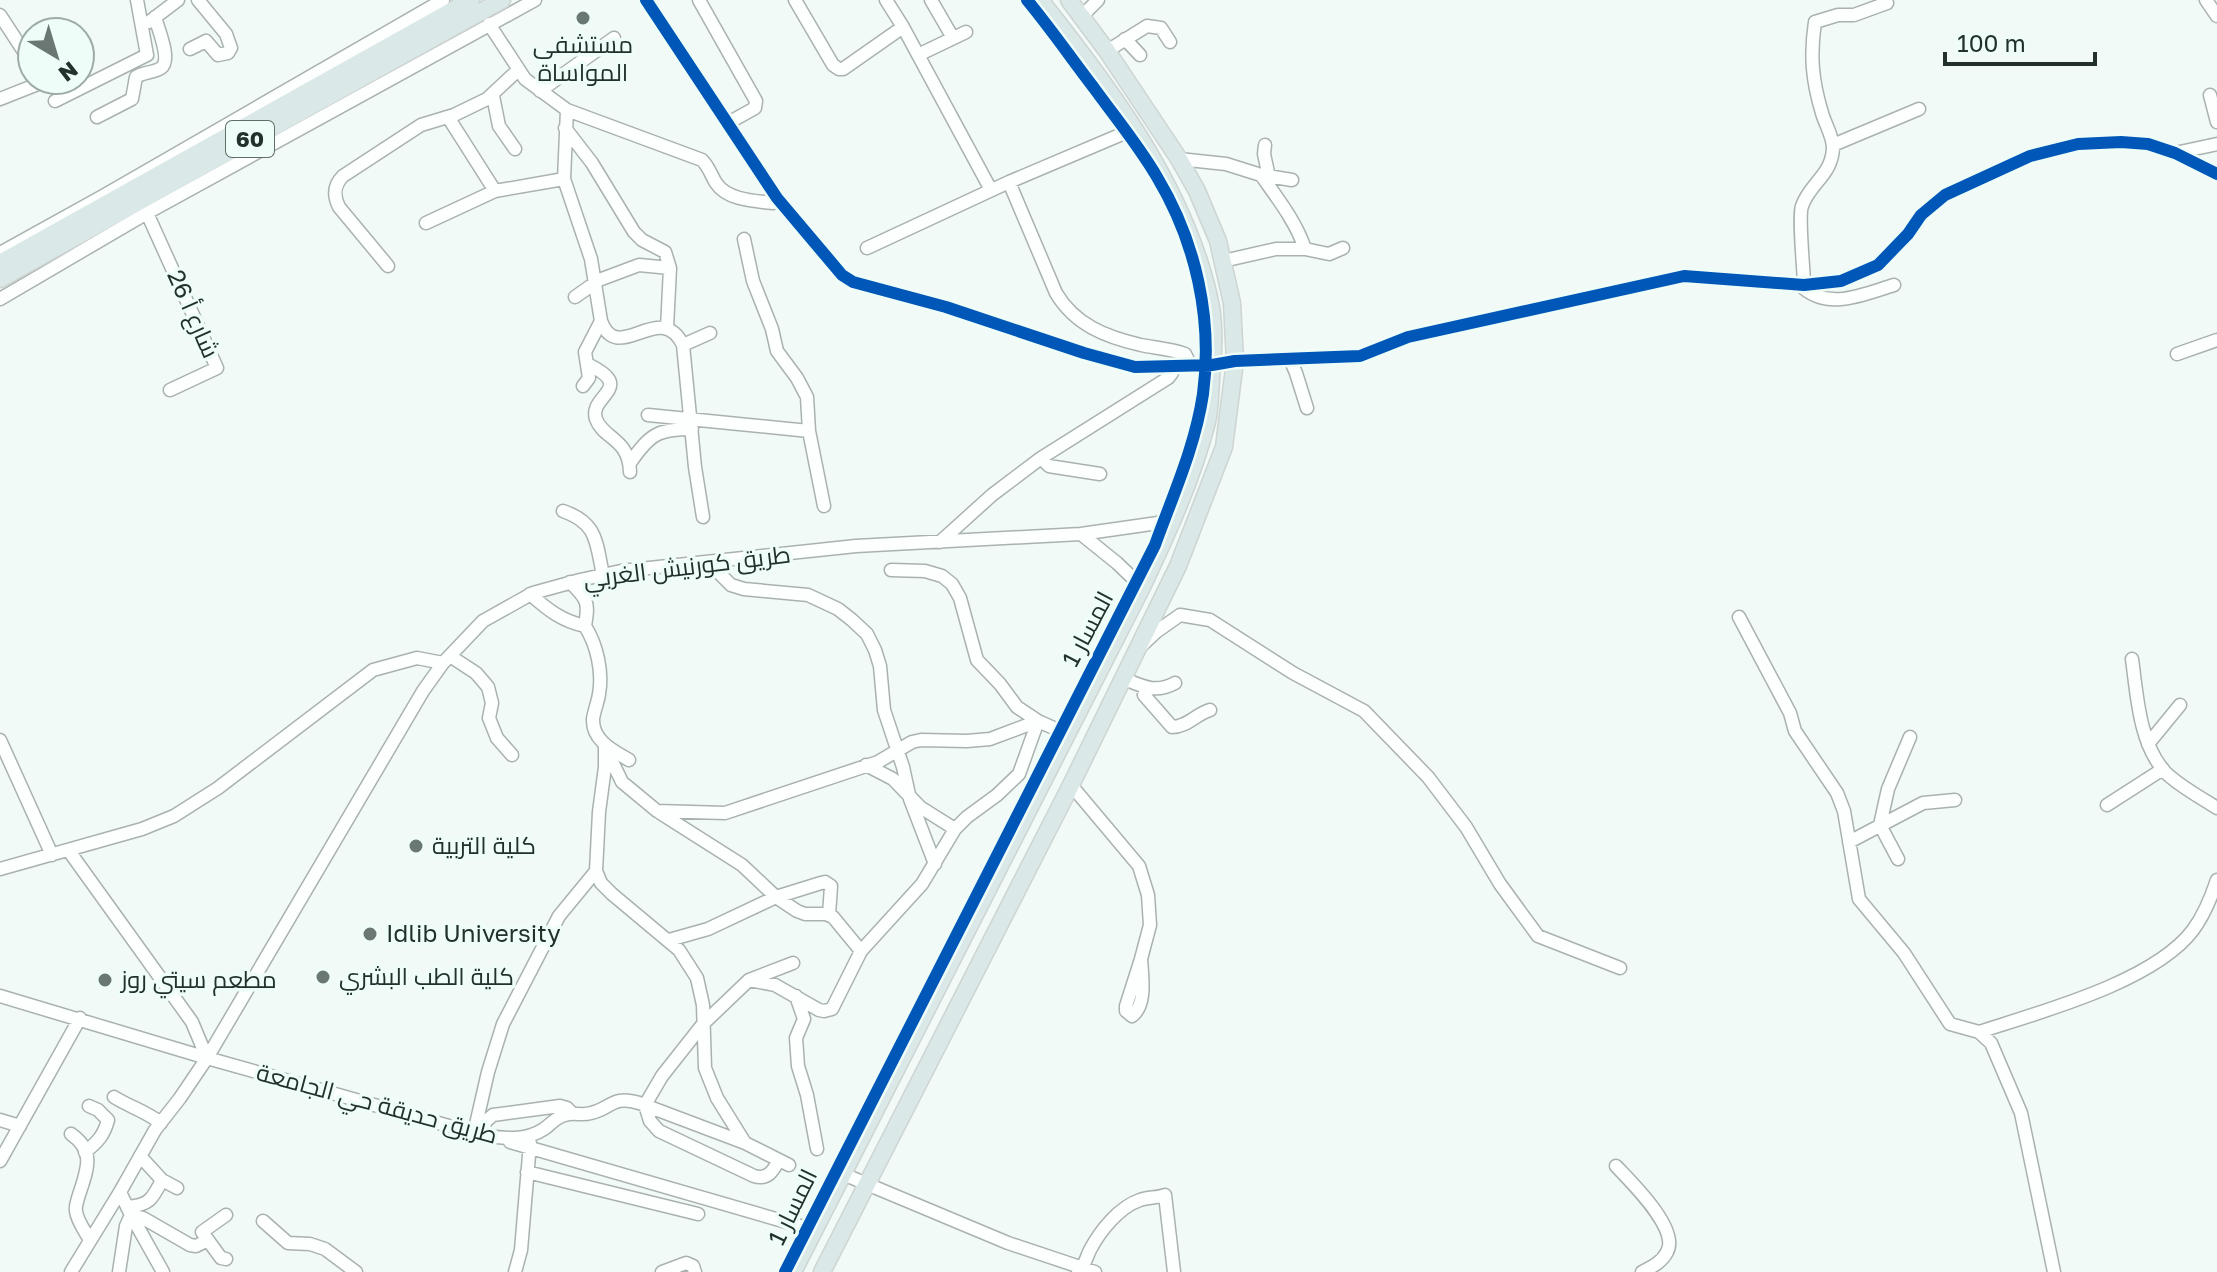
<svg xmlns="http://www.w3.org/2000/svg" width="2217" height="1272" viewBox="0 0 2217 1272" font-family="'Golos Text',Cairo,sans-serif">
<style>
.lines{fill:none;stroke-linecap:round;stroke-linejoin:round}
.minor-casing{stroke:#a9b2af;stroke-width:15}
.major-casing{stroke:#ced4d2;stroke-width:19}
.minor{stroke:#fdfefe;stroke-width:12}
.major{stroke:#dae8e8;stroke-width:16}
.cycleway-casing{stroke:#effdf8;stroke-width:17}
.cycleway{stroke:#0057b8;stroke-width:12}
.poi-dot{fill:#6b7773;stroke:#effdf8;stroke-width:3}
.labels{text-anchor:middle;stroke-width:7;stroke-linejoin:round;paint-order:stroke}
.shield{fill:#effdf8;stroke:#606e69;stroke-width:2}
.shield-label{font-size:22px;font-weight:bold;fill:#23312c}
.poi-label{font-size:24px;fill:#23312c;stroke:#effdf8;text-anchor:start}
.street-label{font-size:24px;fill:#23312c;stroke:#effdf8}
</style>
<rect width="100%" height="100%" fill="#f2faf7"/>
<g class="lines">
<g class="minor-casing">
<path id="minor" d="M646,0L777,198L842,275L853,282L946,307L1084,353L1135,367L1212,365L1235,361L1360,356L1408,337L1684,276L1804,285L1841,281L1878,265L1908,234L1921,215L1945,195L2030,156L2078,144L2121,142L2148,144L2175,153L2217,174
M699,0L756,101L755,108L728,123
M795,0L833,65L839,69H843L903,27
M886,0L903,27L991,190
M931,0L953,38
M2206,0L2217,16
M0,15L32,64
M1082,16L1098,0
M149,22L178,0
M489,24L525,79L567,110L702,160C709,167 711,175 716,183C727,200 754,201 773,203L777,198
M1125,39L1140,55
M190,49L206,41L218,55L228,53L231,48L226,34L198,0
M1107,51L1147,26L1161,28L1170,42
M918,55L966,32
M540,91L614,38
M2210,95L2217,122
M493,96L499,126L515,149
M0,99L43,82
M55,101L147,55L137,0
M567,110L564,179L591,259L601,321C618,367 660,298 683,345L695,467L703,517
M97,117L132,99L136,77C143,72 153,73 161,68C172,60 158,29 155,17
M448,117L495,191
M565,128L592,163L634,232L642,240L665,252L670,268L667,328
M1265,145L1264,154L1269,177
M1833,145L1919,109
M2175,153L2217,144
M1179,159L1226,164L1261,175L1292,180
M1261,175C1278,199 1296,222 1305,249
M1009,182L1056,293C1075,325 1106,337 1141,345C1156,348 1171,349 1185,354L1191,366
M147,213L217,368L170,390
M426,223L495,191L564,179
M744,239L753,281L772,329L777,351L797,378L807,397L809,431L824,506
M867,248L1009,182L1134,129
M0,253L103,196L443,0
M1223,261L1276,249H1305L1329,254L1343,248
M388,266L339,207C333,195 334,185 343,176L421,125L454,115L487,99L517,71
M1800,285C1827,312 1864,294 1894,285
M1804,285C1804,270 1798,217 1802,206C1810,183 1832,175 1833,148C1833,136 1825,124 1822,113C1812,80 1810,55 1815,22L1838,15H1854L1887,3
M575,297L599,280L639,265L670,268
M0,299L147,213L535,0
M683,345L710,333
M2177,354L2217,340
M1290,359L1296,373L1307,408
M587,364C638,388 588,395 596,419C603,439 629,438 630,472
M583,386L589,378L585,352L601,321
M648,415L809,431
M1041,458L1049,466L1055,467L1100,474
M630,463C650,434 658,429 692,429
M563,511C598,523 596,543 603,575
M1081,534L1117,563L1142,587
M940,542L992,495L1041,458L1168,378L1172,373V366
M715,561L721,575L731,585L744,589L808,595L838,609L852,620L867,634L875,650L880,666L884,710L903,767L910,799L935,864
M891,570L925,571L942,576L952,584L960,598L977,660L1000,684L1017,707L1038,721L1067,734
M570,582C588,600 589,602 585,626C597,645 603,672 599,694C598,702 594,711 593,719C592,741 614,751 629,760
M530,594C548,610 562,621 585,626
M1739,617L1790,713L1795,731L1837,793L1844,811L1859,899L1904,953L1950,1024L1979,1032L1991,1043L2021,1113L2054,1272
M1142,645L1156,632L1180,615L1210,620L1293,673L1364,711L1428,777L1466,827L1500,884L1538,936L1620,968
M450,656L476,673L488,687L492,703L489,718L497,738L512,755
M2132,659C2137,695 2139,743 2165,772C2179,786 2200,797 2217,808
M1122,678C1142,686 1155,694 1175,683
M1148,689L1144,695L1172,727C1187,727 1196,714 1210,710
M0,740L52,855
M2148,744L2180,705
M605,747V767L599,812L596,871L601,883L612,894L679,950L697,978L703,1005L705,1068L717,1098L745,1143
M608,753L622,782L657,811L742,865L776,897L797,911L805,914H826L833,917L861,951
M866,765L893,779L920,807L955,829
M1071,785L1139,866L1148,895L1150,925L1141,959
M2107,805L2163,769
M657,811L725,813L878,762L912,742L921,740L967,741L990,739L1038,721
M1849,842L1923,803L1955,800
M69,851L192,1022L207,1058
M1898,859L1880,825L1888,789L1910,737
M0,869L142,829L174,816L218,788L373,670L417,658L443,663
M669,940L708,929L776,897L821,883L825,882L831,886L829,915
M1141,959C1142,976 1147,1005 1132,1016L1126,1011V1006Z
M749,980L775,985L819,1010L824,1011L832,1009L861,951L922,884L955,829L967,817L997,795L1019,774L1038,721
M0,996L207,1058L481,1135C503,1138 524,1142 544,1129C551,1124 556,1117 565,1115C574,1112 582,1116 591,1113C612,1108 612,1095 639,1103L745,1143L789,1165
M796,996L804,1019L796,1038L798,1066L807,1095L817,1149
M1979,1032C2040,1012 2154,982 2193,930C2204,915 2211,898 2217,880
M114,1097C130,1107 145,1111 161,1123
M0,1120L20,1126
M474,1133L488,1072L503,1024L559,916L596,871
M71,1134C97,1152 86,1172 78,1198C77,1202 75,1207 76,1211C77,1221 85,1231 90,1240
M488,1136L481,1135L486,1121L493,1115L560,1106L567,1108L572,1113
M510,1142L814,1230
M85,1152C98,1142 104,1135 108,1120L98,1110L89,1106
M140,1156L162,1180L177,1188
M779,1160C773,1171 768,1180 754,1176L659,1131L650,1121L645,1105L662,1076L703,1024L749,980L793,963
M0,1161L80,1018
M1616,1166C1631,1182 1680,1229 1667,1252C1662,1262 1652,1267 1642,1272
M527,1172L698,1214
M843,1174L1008,1243L1095,1272
M120,1192L131,1215L163,1272
M127,1207C149,1205 152,1200 162,1180
M263,1221L288,1243L310,1244L325,1249L356,1272
M226,1259L221,1258L202,1232L226,1215
M71,1272L120,1192L155,1130L180,1098L207,1058L423,691L443,663L483,621L533,593L580,580L621,571L856,546L1081,534L1158,523L1176,512
M119,1272L126,1226L131,1215L143,1218L190,1245L196,1246L208,1240
M515,1272L521,1250L530,1143
M662,1272L686,1263L693,1266L695,1272
M1078,1272C1085,1266 1086,1258 1090,1250C1100,1231 1119,1207 1140,1200C1148,1197 1157,1198 1165,1195L1174,1272"/>
</g>
<g class="major-casing">
<path id="major" d="M0,263L471,0
M0,279L502,0
M793,1272L1142,587C1167,534 1192,480 1207,422C1210,409 1210,394 1211,380C1213,356 1215,330 1211,307C1189,193 1111,89 1040,0
M822,1272L1071,785L1178,566L1224,447L1235,361L1232,303L1218,241L1197,191L1179,159L1107,51L1069,0"/>
</g>
<use href="#minor" class="minor"/>
<use href="#major" class="major"/>
<g class="cycleway-casing">
<path id="cycleway" d="M646,0L777,198L842,275L853,282L946,307L1084,353L1135,367L1212,365L1235,361L1360,356L1408,337L1684,276L1804,285L1841,281L1878,265L1908,234L1921,215L1945,195L2030,156L2078,144L2121,142L2148,144L2175,153L2217,174
M785,1272L1155,545C1173,495 1195,447 1203,394C1213,319 1196,242 1157,177C1139,146 1115,117 1094,88C1071,58 1051,29 1027,0"/>
</g>
<use href="#cycleway" class="cycleway"/>
</g>
<g class="poi-dot">
<circle cx="583" cy="18" r="8"/>
<circle cx="416" cy="846" r="8"/>
<circle cx="370" cy="934" r="8"/>
<circle cx="323" cy="977" r="8"/>
<circle cx="105" cy="980" r="8"/>
</g>
<g class="labels">
<rect class="shield" x="226" y="121" width="48" height="36" rx="6"/>
<g class="shield-label">
<text x="250" y="147">60</text>
</g>
<g class="poi-label">
<text x="583" y="53" text-anchor="middle">مستشفى<tspan x="583" dy="28">المواساة</tspan></text>
<text x="432" y="854">كلية التربية</text>
<text x="386" y="942">Idlib University</text>
<text x="339" y="985">كلية الطب البشري</text>
<text x="121" y="988">مطعم سيتي روز</text>
</g>
<g class="street-label">
<text transform="translate(193 314) rotate(66)" y="8">شارع أ 26</text>
<text transform="translate(687 567) rotate(-7)" y="8">طريق كورنيش الغربي</text>
<text transform="translate(1088 629) rotate(-62)" y="8">المسار 1</text>
<text transform="translate(377 1104) rotate(15)" y="8">طريق حديقة حي الجامعة</text>
<text transform="translate(793 1207) rotate(-64)" y="8">المسار 1</text>
</g>
</g>
<g transform="translate(56 56) rotate(142)"><circle r="38" fill="#effdf8" stroke="#9daba6" stroke-width="2"/>
<path d="M0-6L14 30L0 20L-14 30Z" fill="#6b7773"/>
<text y="-12" font-size="22" font-weight="bold" text-anchor="middle" fill="#23312c">N</text>
</g>
<path d="M1945 52v12h150v-12" fill="none" stroke="#23312c" stroke-width="4"/>
<text x="1957" y="52" font-size="24" fill="#23312c" stroke="#effdf8" stroke-width="6" paint-order="stroke">100 m</text>
</svg>
